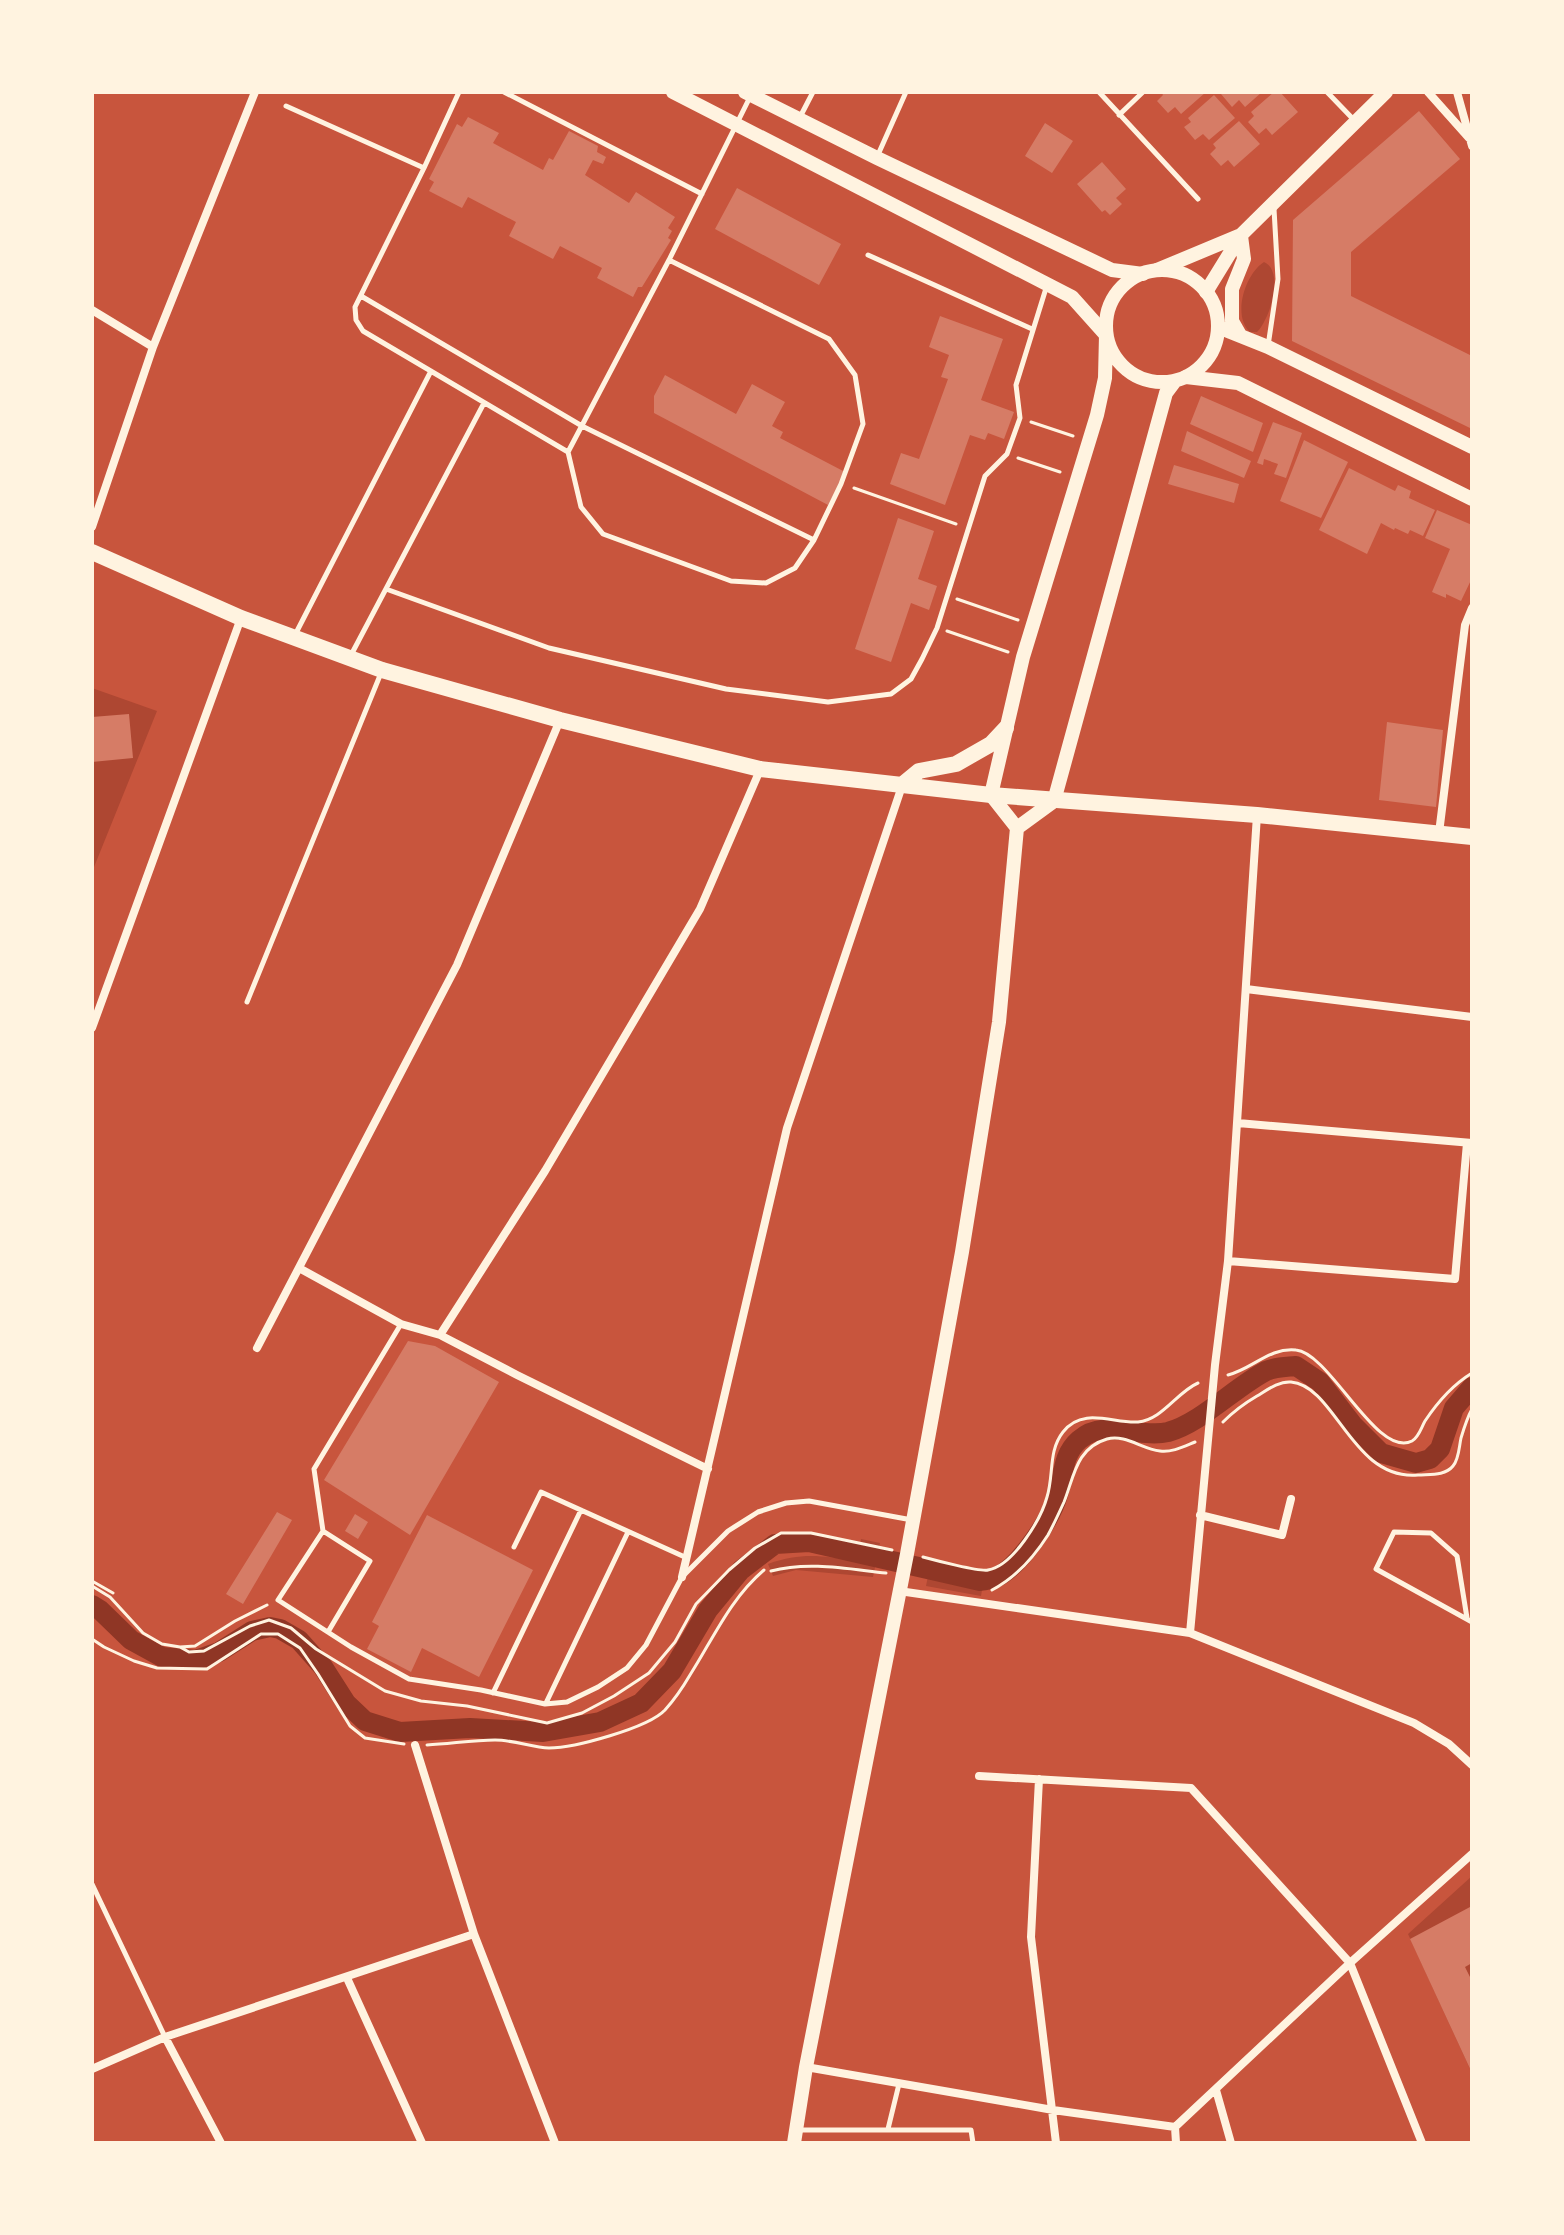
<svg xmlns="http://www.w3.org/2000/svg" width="1564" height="2235" viewBox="0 0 1564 2235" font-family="Montserrat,sans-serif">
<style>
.green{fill:#ae4732}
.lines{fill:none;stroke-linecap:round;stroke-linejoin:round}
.canal{stroke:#8f3625;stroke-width:20}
.building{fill:#d67c66}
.path{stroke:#fff3e0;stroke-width:3}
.service{stroke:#fff3e0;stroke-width:5}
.minor{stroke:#fff3e0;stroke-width:8}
.tertiary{stroke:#fff3e0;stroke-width:14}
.secondary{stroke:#fff3e0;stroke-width:14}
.primary{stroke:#fff3e0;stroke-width:16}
</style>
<rect width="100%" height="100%" fill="#c8553d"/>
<path class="green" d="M1264,262C1285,271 1270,319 1257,332H1250C1232,316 1245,274 1264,262Z
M92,688L157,711L92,872Z
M861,1539L880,1543L873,1577L796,1570L773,1576L768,1564C803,1552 821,1556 857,1561Z
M931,1561L941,1563L939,1576L983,1584L981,1596L926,1586Z
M1472,1876V2073L1408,1934Z"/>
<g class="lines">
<path class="canal" d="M92,1605L100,1610L131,1640L162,1657L196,1660L219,1652L252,1631L270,1627L280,1629L299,1640L323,1667L346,1703L365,1721L400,1732L470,1728L543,1732L600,1722L641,1703L672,1671L708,1610L741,1570L775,1544L809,1542L980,1581C985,1580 992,1580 997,1577C1020,1566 1051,1519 1058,1495C1064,1475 1062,1455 1079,1440C1105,1417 1138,1439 1168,1432C1201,1423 1235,1387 1266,1371C1275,1367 1286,1367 1296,1366L1320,1382L1353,1425L1381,1453L1416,1463L1430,1459L1440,1449L1454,1408L1472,1387"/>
</g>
<path class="building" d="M1161,92H1206L1181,114L1175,107L1168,113L1157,101L1163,95Z
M1223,92H1262L1245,107L1239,100L1232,107L1221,94Z
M1274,92H1280L1298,112L1272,135L1266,128L1259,134L1248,122L1254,116L1251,112Z
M1214,95L1235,118L1209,140L1203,134L1195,140L1184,127L1191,122L1188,118Z
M1419,111L1460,159L1351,252V296L1472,356V429L1292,341L1293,220Z
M468,117L499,133L493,143L543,170L549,158L553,160L569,131L598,146L597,152L606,157L603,164L593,160L585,175L629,203L636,192L675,217L668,228L672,231L668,238L671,240L642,287H638L633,297L597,278L602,268L560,246L553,259L509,236L516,222L468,197L462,208L429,191L434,182L429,179L457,124L462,127Z
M1239,121L1260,144L1234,167L1228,160L1221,166L1210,154L1216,148L1213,144Z
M1045,123L1073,141L1052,173L1025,156Z
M1102,162L1126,189L1116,198L1122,204L1110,215L1105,210L1102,212L1077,184Z
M737,188L841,244L819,285L715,229Z
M940,316L1003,339L981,400L1014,412L1004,439L988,433L985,440L970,435L945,505L890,484L901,453L919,459L948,379L941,377L949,355L929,347Z
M665,375L736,414L752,384L785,402L772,426L783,432L780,438L845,472L828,505L654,413V396Z
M1201,396L1263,423L1253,452L1190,424Z
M1273,422L1302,433L1286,478L1274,474L1278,464L1264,459L1263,465L1257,463Z
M1187,431L1251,461L1244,478L1181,451Z
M1304,440L1348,462L1321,518L1280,501Z
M1174,465L1239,484L1234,503L1168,484Z
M1349,468L1395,491L1398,485L1411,491L1409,498L1435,510L1423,536L1410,530L1408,534L1395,528L1394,530L1381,523L1367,554L1319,530Z
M1437,510L1472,525V578L1461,601L1446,594V598L1432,592L1450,549L1425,538Z
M898,518L934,531L918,579L937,586L929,610L911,603L891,662L855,649Z
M129,714L133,758L92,762V717Z
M1387,722L1443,730L1436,807L1379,800Z
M408,1341L435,1346L499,1382L410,1535L324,1480Z
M277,1512L292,1520L243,1604L226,1594Z
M355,1514L368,1522L358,1539L345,1531Z
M427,1515L533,1570L479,1677L422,1648L411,1672L367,1649L379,1626L372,1622Z
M1470,1907L1472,1911V1963L1465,1967L1472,1981V2073L1410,1939Z"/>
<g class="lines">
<path class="path" d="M1031,422L1073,436
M1018,458L1060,472
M854,488L956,524
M957,599L1018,620
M947,631L1008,652
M1228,1375C1252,1369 1270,1347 1296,1350C1330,1353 1377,1459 1412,1441C1419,1437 1421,1428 1425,1421C1437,1403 1454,1384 1472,1373
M1223,1422C1233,1412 1245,1403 1257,1396C1267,1390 1279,1381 1291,1382C1336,1386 1352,1481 1418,1475C1430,1474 1445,1476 1453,1466C1459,1459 1459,1447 1461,1438C1464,1428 1467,1418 1472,1409
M923,1557C934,1560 980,1572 988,1570C1013,1566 1041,1519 1047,1497C1054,1475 1048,1451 1063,1432C1083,1406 1114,1424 1138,1422C1162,1420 1177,1392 1198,1383
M771,1571C808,1561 848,1569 886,1573
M92,1581L113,1593
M92,1586L110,1597L143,1633L162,1644L180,1647L195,1646L235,1621L267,1605
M992,1590C1015,1578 1034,1557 1048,1535C1054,1524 1059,1513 1064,1502C1074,1477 1076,1448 1107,1439C1125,1434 1142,1449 1160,1451C1171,1453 1185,1446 1195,1442
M92,1639L104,1647L134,1661L157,1668L207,1669L261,1634H278L300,1648L318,1674L350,1726L365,1738L404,1744
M180,1647L189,1652L204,1651L250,1626L269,1620L291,1628L316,1649L385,1691L421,1701L467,1706L547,1723L582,1713L614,1696L649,1673L675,1642L696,1604L729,1570L755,1548L781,1533H811L892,1550
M427,1745C450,1744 472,1740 495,1740C513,1740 532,1747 549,1748C574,1748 648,1728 665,1710C674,1700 683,1687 690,1675C713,1639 730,1599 764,1570"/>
<path class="service" d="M459,92L424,168L355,307L356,320L363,331L568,452L581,507L603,534L731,581L766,583L795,568L814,540L841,484L863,424L855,375L829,339L669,260
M504,92L702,194
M1099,92L1198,199
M1327,92L1354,120
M286,106L424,168
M1119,115L1143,92
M799,119L813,92
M877,157L906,92
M868,255L1032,329
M361,296L582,426L814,540
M1268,346L1278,279L1274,209
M568,452L669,260L750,97
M386,589L549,648L726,689L828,702L891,694L911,679L922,659L937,628L985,476L1007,454L1020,418L1016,385L1047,285
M296,633L431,371
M350,657L484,403
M247,1002L381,673
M323,1531L314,1469L401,1324
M514,1547L541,1492L687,1558
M1467,1618L1457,1556L1431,1533L1394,1532L1376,1569L1472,1622
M328,1632L370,1561L323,1531L278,1600L351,1647L409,1679L481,1690L545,1704L567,1702L598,1687L627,1668L646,1645L682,1577L728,1531L758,1512L786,1503L809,1501L912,1520
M493,1693L581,1510
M546,1703L628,1532
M92,1884L165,2037
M888,2129L899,2084
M797,2130H971L973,2143"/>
<path class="minor" d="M1428,92L1469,138
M1457,92L1472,146
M92,310L153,347
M92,527L153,347L255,92
M1439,833L1465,625L1472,608
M1246,989L1472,1017
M92,1028L241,618
M1238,1123L1472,1143
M1228,1261L1455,1279L1467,1143
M299,1268L401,1324L440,1335L517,1375L708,1469
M440,1335L545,1171L700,909L760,770
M257,1348L457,965L560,720
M1200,1515L1282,1535L1291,1499
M682,1577L787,1128L902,786
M899,1591L1190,1633L1414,1723L1449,1744L1472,1765
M1190,1633L1215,1365L1228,1261L1257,815
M415,1745L474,1934L555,2143
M979,1776L1191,1788L1350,1963L1422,2143
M1039,1779L1031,1937L1056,2143
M347,1978L422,2143
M165,2037L221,2143
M806,2067L1053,2110L1175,2127
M92,2069L165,2037L474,1934
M1216,2090L1231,2143
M1176,2143L1175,2127L1350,1963L1472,1854"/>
<path class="tertiary" d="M673,92L1072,297L1106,335
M745,92L877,158L1112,270L1143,274
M1157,270L1241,235
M1206,292L1241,235L1386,92
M1218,327L1268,347L1472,447
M1240,335L1232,321V289L1244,259L1241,236
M1186,377L1238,383L1472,499"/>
<path class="secondary" d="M1106 326a56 56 0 1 1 112 0a56 56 0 1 1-112 0Z
M1017,828L1054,801L1166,393L1175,381
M794,2143L806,2067L907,1554L962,1252L999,1022L1017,828L991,795L1023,657L1097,415L1105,378L1106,335"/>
<path class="primary" d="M92,552L241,618L382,670L560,720L760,769L991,795L1257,815L1472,837
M902,785L919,771L956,764L991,744L1006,728"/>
</g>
<rect width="1564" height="2235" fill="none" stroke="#fff3e0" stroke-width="188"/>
</svg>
